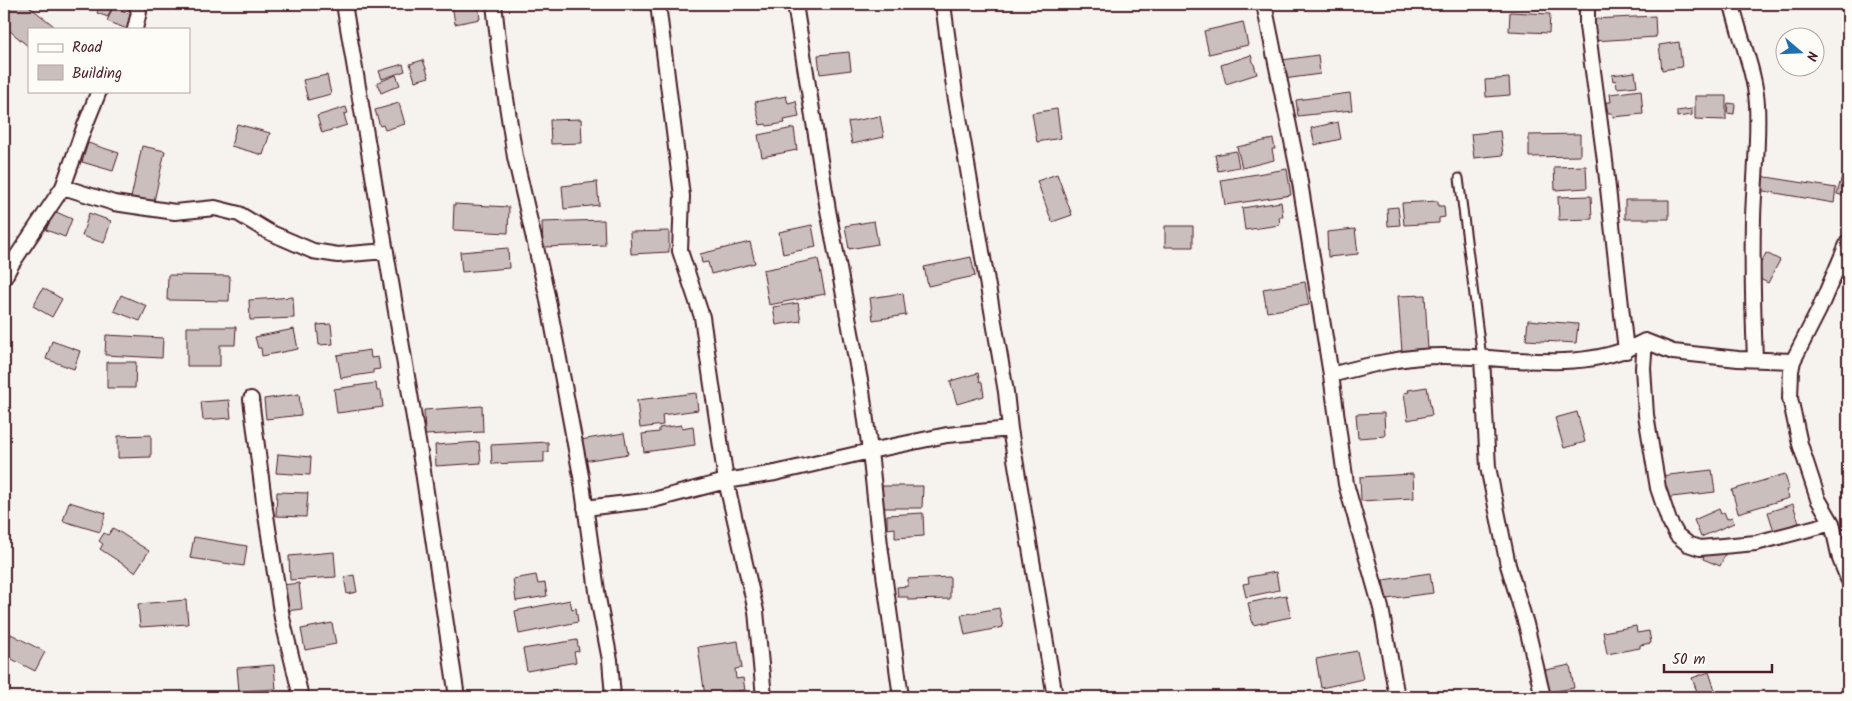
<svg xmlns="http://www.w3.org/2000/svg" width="1852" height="701" viewBox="0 0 1852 701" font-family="Kalam,sans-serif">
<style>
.building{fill:#cbbfbe;stroke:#4a1f2b}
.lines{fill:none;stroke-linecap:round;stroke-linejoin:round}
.service-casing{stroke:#4a1f2b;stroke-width:11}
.minor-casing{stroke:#4a1f2b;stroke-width:18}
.service{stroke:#fdfcf7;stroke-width:7}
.minor{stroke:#fdfcf7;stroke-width:14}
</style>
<rect width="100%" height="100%" fill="#f6f3ef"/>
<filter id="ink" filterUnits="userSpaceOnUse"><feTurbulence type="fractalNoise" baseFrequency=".02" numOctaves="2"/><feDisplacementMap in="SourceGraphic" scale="10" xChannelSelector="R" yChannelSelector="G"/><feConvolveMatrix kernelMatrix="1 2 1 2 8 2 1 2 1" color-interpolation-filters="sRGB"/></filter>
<g filter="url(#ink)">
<path class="building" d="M4,4H26L54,26L52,29H29V47L4,26Z
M100,4H113L108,17L97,13Z
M452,4H478L480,19L455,24Z
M1534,4H1562V9H1534Z
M113,7L133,15L127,29L107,21Z
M1510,12L1550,14L1549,33L1509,31Z
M1655,16L1656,37L1594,41L1593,19Z
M1243,22L1248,45L1209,54L1204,31Z
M1679,42L1682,67L1662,70L1659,45Z
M849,52L851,70L820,74L818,55Z
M1251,55L1257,74L1226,84L1221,65Z
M1318,55L1320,74L1284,79L1282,60Z
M423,60L429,77L415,81L410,64Z
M403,64L405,71L382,79L379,71Z
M1635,72L1637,86L1617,88L1616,80L1613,81L1612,75Z
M327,75L331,94L308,100L303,80Z
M396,75L400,85L381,93L377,83Z
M1509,78L1510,95L1486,97L1485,80Z
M1641,90L1643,114L1613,117L1612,113H1608L1606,102H1611L1610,94Z
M1350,93L1352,110L1298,116L1296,100Z
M786,96L788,103L796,101L799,117L784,120L785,123L767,126L766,124L760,125L755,102Z
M1695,96H1726V120L1695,119Z
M399,103L405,124L385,130L383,125L380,126L375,110Z
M1728,103L1735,104L1734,114L1727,113Z
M346,107L348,113L344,114L347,125L322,133L317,116Z
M1057,109L1061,138L1037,142L1032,113Z
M1692,109V115L1677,117V111Z
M880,116L884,137L852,144L848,122Z
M581,119L582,143L551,144L550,120Z
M1338,122L1341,139L1315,145L1311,128Z
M237,124L270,133L263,155L231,146Z
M794,128L797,150L762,157L758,135Z
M1500,131L1503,155L1474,158L1471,134Z
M1580,134V156L1529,157V135Z
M1273,139L1275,149H1272L1274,160L1242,168L1237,147Z
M88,143L119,153L113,171L82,162Z
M142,146L165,151L153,206L142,201L131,198Z
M1236,151L1239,167L1218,171L1215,155Z
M1586,166L1587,188L1555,190L1554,167Z
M1287,169L1291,195L1225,205L1221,180Z
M1843,172L1848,173V197L1837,194Z
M1057,174L1072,215L1052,222L1037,181Z
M1760,176L1836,188L1834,203L1758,190Z
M597,182L599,205L564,209L562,186Z
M1591,196L1592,219L1559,220L1558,197Z
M1625,200H1669V219H1625Z
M1438,201V206H1444L1445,217L1439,218V223L1404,225L1402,203Z
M1281,202L1283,217H1279L1280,225L1245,230L1242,208Z
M454,204L509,207L508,233L453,230Z
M1398,207L1400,225L1388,226L1387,208Z
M54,211L72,219L65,237L46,230Z
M89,213L111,221L104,243L82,236Z
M604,220L605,245L543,247L542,222Z
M874,221L878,244L849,249L845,226Z
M812,225L816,247L783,254L779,232Z
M1165,226H1193V247H1165Z
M1355,229L1358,254L1328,257L1327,232Z
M669,231V252L631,254L630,232Z
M750,242L755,263L711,274L708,262L702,263L700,254Z
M508,248L509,268L462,272L460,252Z
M1766,253L1780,260L1768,283L1754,276Z
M971,257L975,276L928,286L924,267Z
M818,259L825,294L769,305L763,270Z
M168,275L230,276L229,301L167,300Z
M1305,282L1309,305L1267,312L1263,289Z
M43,288L62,299L52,317L33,306Z
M903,293L906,315L873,320L870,298Z
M121,295L147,306L140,321L114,311Z
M1425,295L1428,350L1402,352L1398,296Z
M293,297L294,318L250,320L249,300Z
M798,303L801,321L776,325L773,307Z
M1528,320L1578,324L1576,343L1526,340Z
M331,324L333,344L319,345L317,325Z
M187,327H236L235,345H220V366H187Z
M294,329L298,349L262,356L261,348H258L255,337Z
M106,335L163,338L162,358L105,355Z
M52,341L80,351L74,369L46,359Z
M370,350L371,358L378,357L380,369L373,370V373L341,378L337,355Z
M107,362H136L135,388H107Z
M978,373L980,382H982L984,396L957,404L950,381Z
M376,383L377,391H381L383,407L337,413L334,389Z
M1427,387L1432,415L1408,420L1404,393L1409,392L1408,390Z
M696,393L698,410L662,415L663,425L640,428L637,400Z
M299,394L301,415L266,419L264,399Z
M229,400L231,418L203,420L201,402Z
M482,406L483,432L425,435L424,410Z
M1577,412L1585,442L1564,448L1555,418Z
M1384,413L1385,436L1358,438L1356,414Z
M682,425V428L693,426L695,445L644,452L642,434L659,432V428Z
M624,433L628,454L583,461L580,440Z
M151,435V457L118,458V436Z
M479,442L481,463L436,466L435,445Z
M548,442V452H544V462L492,464L491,445Z
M278,454L311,457L310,475L276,473Z
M1712,470L1715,492L1663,498L1660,476Z
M1413,474L1414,498L1361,501L1360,477Z
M1785,474L1789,489L1786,490L1789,498L1738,513L1732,490Z
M880,486H923L922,508H880Z
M277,492L308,493L306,517L276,516Z
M69,502L106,513L100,532L63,521Z
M1793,504L1799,523L1774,531L1768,512Z
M1719,509L1721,514L1724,512L1727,519L1732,517L1734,523L1701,537L1694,520Z
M923,513L924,536L895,538V528L887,529V515Z
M113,528L149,551L135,572L100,549L103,544L99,541L104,533L108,535Z
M194,537L247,546L244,566L190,558Z
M1707,548L1725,555L1720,566L1703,559Z
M334,552L336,577L290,580L289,556Z
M1276,572L1279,590L1246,597L1243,584L1249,583L1248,577Z
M1430,573L1433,593L1386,599L1383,580Z
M354,575L357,592L347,594L344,577Z
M536,575L538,584L545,583L547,596L516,601L513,579Z
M950,577V599L908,600V597H898L897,587L908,586V579Z
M299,583L302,609L286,611L283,585Z
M1286,595L1291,617L1253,625L1248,603Z
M186,600L188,624L140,627L138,604Z
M570,600L572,609L576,608L578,622L519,634L515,611Z
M999,608L1003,627L965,635L961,615Z
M332,623L336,644L305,650L301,629Z
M1636,626L1637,633L1649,631L1651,643L1640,645V648L1607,654L1603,632Z
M11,634L45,652L35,671L4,655V648Z
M577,640L579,651L574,652L576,662L527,671L523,649Z
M738,641L742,668L735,669L736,679L743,678L745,690L705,696L698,647Z
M1357,651L1363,679L1321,688L1316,659Z
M274,665L276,689L239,691L237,668Z
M1570,665L1574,688L1549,692L1547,684L1544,685L1541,671Z
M1709,672L1716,693L1704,697H1699L1692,678Z"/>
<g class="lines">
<g class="service-casing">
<path id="service" d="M1459,178L1482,358"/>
</g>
<g class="minor-casing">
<path id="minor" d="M344,4L422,465L457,697
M494,4L501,66L515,157L547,295L581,476L598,598L610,660L613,697
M658,4L682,196L680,251L702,317L726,481L756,611L764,697
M795,4L828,210L862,391L870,451L947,435L1010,429
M943,4L955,94L1006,392L1010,429L1055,697
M1264,4L1298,170L1331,375C1368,365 1405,356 1443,356C1512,356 1581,375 1645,341L1673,352L1738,359L1793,361
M1587,4V26L1605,161L1626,351
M1732,4C1739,36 1755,71 1757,104C1759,142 1754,180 1753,218C1752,265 1753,312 1755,359
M135,29L139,12L136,4
M63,187L84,128L99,91
M1848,242L1819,310L1793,361L1791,371L1790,398L1800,444L1818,499L1832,523L1840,559L1848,579
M4,278L11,265L63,187L114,203L175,212L215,208L239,214L269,232L313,251L338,255L386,251
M1645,341L1643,368L1646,415L1658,488L1669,521L1677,535L1688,544L1700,548L1756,543L1832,523
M1482,358L1488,467L1508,565L1526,624L1543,697
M1331,375L1346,484L1381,608L1397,697
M251,399L265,509L282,618L301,697
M585,508L653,500L726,481L775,473L870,451L880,545L901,697"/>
</g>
<use href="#service" class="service"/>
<use href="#minor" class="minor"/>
</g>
</g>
<rect width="1852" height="701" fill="none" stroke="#fdfcf7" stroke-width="20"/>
<rect x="10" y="10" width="1832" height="681" fill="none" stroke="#4a1f2b" stroke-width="2" filter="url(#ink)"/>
<rect x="28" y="28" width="162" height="65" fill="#fdfcf7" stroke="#b5a4a5"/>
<rect x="38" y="44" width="25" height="8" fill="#fdfcf7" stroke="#b5a4a5"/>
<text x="72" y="52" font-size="15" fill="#4a1f2b">Road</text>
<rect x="38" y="65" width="25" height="15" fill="#cbbfbe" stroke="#b5a4a5"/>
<text x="72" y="78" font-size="15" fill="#4a1f2b">Building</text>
<g transform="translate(1800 52) rotate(109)"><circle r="24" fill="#fdfcf7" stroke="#b5a4a5"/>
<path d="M0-4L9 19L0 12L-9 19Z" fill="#1f6fb2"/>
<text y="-8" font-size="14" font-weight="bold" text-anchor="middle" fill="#4a1f2b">N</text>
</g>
<path d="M1664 664v8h108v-8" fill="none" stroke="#4a1f2b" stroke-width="2.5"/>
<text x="1672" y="664" font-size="15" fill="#4a1f2b" stroke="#fdfcf7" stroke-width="4" paint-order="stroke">50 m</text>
</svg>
